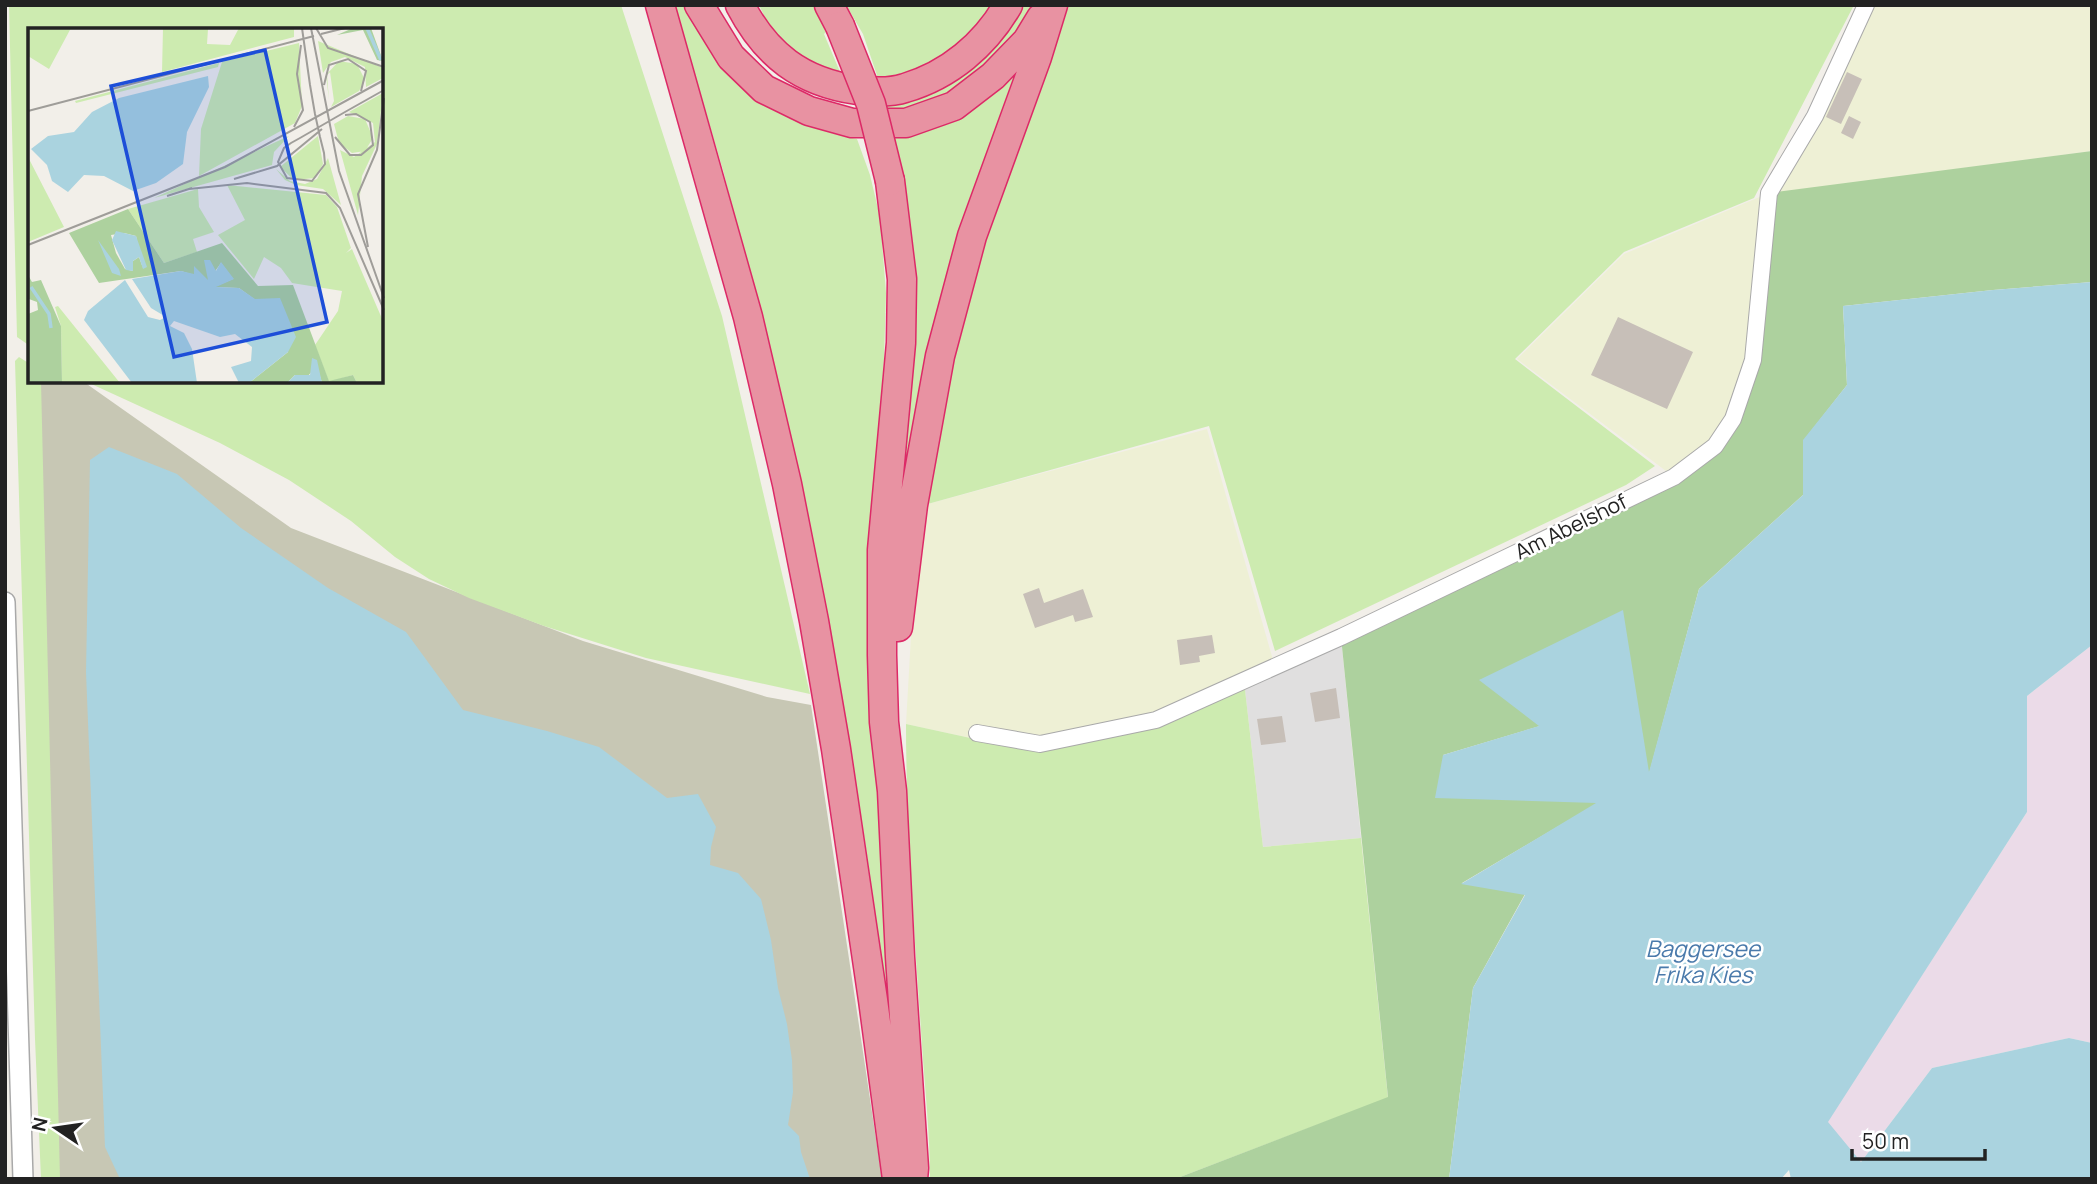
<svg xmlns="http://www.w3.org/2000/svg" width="2097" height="1184" viewBox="0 0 2097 1184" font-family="Manrope,sans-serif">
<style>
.residential{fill:#e0dfdf}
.industrial{fill:#ebdbe8}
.construction{fill:#c7c7b4}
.farmland{fill:#eef0d5}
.grass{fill:#cdebb0}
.forest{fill:#add19e}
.water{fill:#aad3df}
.building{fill:#c7bfb8}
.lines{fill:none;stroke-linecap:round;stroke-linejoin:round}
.minor-casing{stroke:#a9a9a9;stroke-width:18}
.tertiary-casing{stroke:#a9a9a9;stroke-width:22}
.motorway-casing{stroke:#dc2a67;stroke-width:31}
.minor{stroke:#fff;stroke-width:16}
.tertiary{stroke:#fff;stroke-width:19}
.motorway{stroke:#e892a2;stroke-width:28}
.motorway-bridge-casing{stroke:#dc2a67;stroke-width:31;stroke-linecap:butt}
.motorway-bridge{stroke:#e892a2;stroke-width:28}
.labels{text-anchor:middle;stroke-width:5;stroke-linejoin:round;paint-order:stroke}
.street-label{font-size:21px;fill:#222;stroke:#fff}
.water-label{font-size:23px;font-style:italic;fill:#4a7aab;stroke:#fff}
.inset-river{fill:none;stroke:#aad3df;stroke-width:3.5}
.inset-road{fill:none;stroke:#9f9d99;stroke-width:2}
.view{fill:#1d4ed8;fill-opacity:0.15;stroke:#1d4ed8;stroke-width:3.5}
.inset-edge{fill:none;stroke:#222;stroke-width:3.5}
</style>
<rect width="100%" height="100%" fill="#f2efe9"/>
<path class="residential" d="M1341,637L1361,838L1263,847L1244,681Z"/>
<path class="industrial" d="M2092,645V1043L2069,1038L1932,1068L1861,1162L1824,1127L2027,812V696Z"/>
<path class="construction" d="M38,382H84L291,528L583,641L767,697L811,705L882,1179H59Z"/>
<path class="farmland" d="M1863,5H2092V151L1769,194L1753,360L1733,419L1674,477L1517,359L1624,254L1769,193Z
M1207,429L1275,667L1156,720L1040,744L975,739L906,724L914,583L924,505Z"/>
<path class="grass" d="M9,5H621L722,316L810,694L646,658L544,626L469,598L429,579L395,557L351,521L289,480L220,443L87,382H382V30H30V346L17,337Z
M674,5H688L761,101L792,119L831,133L857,139L870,175L880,217L886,293L884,359L872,513L877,777L895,1062L866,848L846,722L804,509L771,361L723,170Z
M759,5H814L826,32L824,34L843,79L806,64L773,34Z
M846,5H998L952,57L880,84L863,34Z
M1018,5H1033L1013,38L959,91L890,115L886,102Z
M1066,5H1854L1754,198L1624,252L1515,359L1655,466L1626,485L1275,651L1209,426L924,505L957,346L992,218Z
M1027,49L897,522L890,130Z
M19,357L30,364V382H41L60,1179H41L35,1039L15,361Z
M1244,681L1263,847L1361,838L1388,1098L1175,1179H930C930,1134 925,1090 922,1045C915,938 906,831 906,724L975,739L1040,744L1156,720Z"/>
<path class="forest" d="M2092,151V282L1993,290L1843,306L1847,385L1804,440L1803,495L1699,589L1649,774L1480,679L1540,726L1443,755L1598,803L1462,883L1525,894L1473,988L1449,1179H1175L1388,1097L1341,637L1674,477L1715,446L1753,360L1769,193Z"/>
<path class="water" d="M2092,282V645L2027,696V812L1828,1122L1861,1162L1932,1068L2069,1038L2092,1043V1179H1791L1789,1170L1781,1179H1449L1473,988L1525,895L1461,884L1596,803L1435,798L1443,755L1539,726L1479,680L1623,610L1649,772L1699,589L1803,495V440L1847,385L1843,306L1993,290Z
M109,447L177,474L241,528L328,588L406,632L463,710L547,731L599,747L667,798L698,794L716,827L711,847L710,865L738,873L761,899L771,940L778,988L787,1024L792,1060L793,1092L788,1125L799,1136L801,1152L810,1179H120L105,1147L86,672L90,460Z"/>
<path class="building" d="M1847,72L1862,79L1841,124L1826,117Z
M1849,116L1861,122L1853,139L1841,133Z
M1618,317L1693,352L1667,409L1591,375Z
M1039,588L1044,603L1083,589L1093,617L1075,622L1073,615L1035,628L1023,594Z
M1212,635L1215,653L1199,656L1200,662L1180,665L1177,640Z
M1336,688L1340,718L1315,722L1310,693Z
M1282,716L1286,742L1261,745L1257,719Z"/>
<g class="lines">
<g class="minor-casing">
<path id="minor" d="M977,733L1040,744L1156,720L1341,637L1674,477L1715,446L1733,419L1753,360L1769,193L1815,116L1866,5"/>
</g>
<g class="tertiary-casing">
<path id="tertiary" d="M5,602L23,1179"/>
</g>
<g class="motorway-casing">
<path id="motorway" d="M660,5L748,317L787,484L814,621L836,749L873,1000L897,1179
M699,5L731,57L764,89L809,111L852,123H906L954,106L993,76L1027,41L1041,18
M740,5C766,55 801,82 857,90C872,92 890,93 905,88C949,75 985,45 1008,5
M829,5L840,26
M890,181L902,279L901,343L882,550V655L884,722L892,791L900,957L914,1168L913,1179
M898,627L913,505L940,356L972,236L1037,57L1053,5"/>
</g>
<use href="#minor" class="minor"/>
<use href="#tertiary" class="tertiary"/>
<use href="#motorway" class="motorway"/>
<g class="motorway-bridge-casing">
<path id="motorway-bridge" d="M840,26L871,104L890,181"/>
</g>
<use href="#motorway-bridge" class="motorway-bridge"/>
</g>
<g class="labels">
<g class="street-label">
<text transform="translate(1571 527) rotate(-26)" y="7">Am Abelshof</text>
</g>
<g class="water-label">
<text x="1703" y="957">Baggersee<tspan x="1703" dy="26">Frika Kies</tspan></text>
</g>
</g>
<g transform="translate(28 28)">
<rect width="355" height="355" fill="#f2efe9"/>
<path d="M0,0H43L21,41L0,28ZM135,0L180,1L179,16L202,17L211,0H266V9L134,44ZM290,13L355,40V50L338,59L337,39L317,29L303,34L295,45ZM271,15L274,78L267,95L171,148L173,101L194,34ZM311,33L329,36L337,52L331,63L303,79L306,73L302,44L313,34L299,47L301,72L298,47ZM191,35L190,39L48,75L47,73ZM355,65L349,116L334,148L330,187L312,122L326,129L347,114L345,95L321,84ZM320,88L337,91L345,110L337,123L324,125L311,115L306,96ZM261,108L246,124L244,137L126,170ZM290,108L295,136L287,150L266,152L252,139ZM0,129L36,199L0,214ZM300,130L313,177L295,161L268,157L257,152L248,141L262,153L277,156L289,151ZM199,157L298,167L309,179L323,220L318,225L324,221L355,293V355H329L325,347L301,354L287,317L310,283L314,263L264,255L253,240L236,229L226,251L190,207L217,192ZM170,161L171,179L186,204L165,211L169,224L136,235L100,181ZM30,278L92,355H34L33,298L27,279Z" fill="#cdebb0"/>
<path d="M325,0H343L355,33L349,32L335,2L309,7ZM100,181L136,235L194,215L230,258L265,257L301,353L325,347L329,355H294L289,338L278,350L267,347L259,355H221L260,324L242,273L226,271L211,260L186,259L205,251L193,235L180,253L166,239V247L153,243L71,255L41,205ZM96,205L108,208L115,240L111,229L105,233V243L97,241L88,225L83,207ZM0,247L4,254L13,252L33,298L34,355H0V286L10,282L9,274L1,271Z" fill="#add19e" fill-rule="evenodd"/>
<path d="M180,48L181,59L159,104L155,136L128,155L105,163L76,148L56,147L40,164L24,153L19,137L3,121L20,108L46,104L64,84L91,70ZM88,203L108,208L119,239L115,241L111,229L105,233V243L98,242L84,212ZM70,212L91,241L93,248L84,245ZM176,232H182L188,243L193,234L206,251L188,259L211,260L227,271L252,270L268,309L260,324L221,355H211L203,339L223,333L224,319L207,306L192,309L146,293L142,298L156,305L164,321L169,355H104L56,292L60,283L97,252L120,289L132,292L138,289L123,280L104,251L153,243L166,246V238L180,252ZM284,330L289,332L294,355H259L267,347H282Z" fill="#aad3df"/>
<path class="inset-river" d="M339,0L353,32M3,259L21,286L23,300"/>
<path class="inset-road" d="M274,0L282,57L287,86L292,109L296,125L297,136L284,153L259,150L250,134L256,120L263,115L272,110L317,84L356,62M283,0L311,143L356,270M288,0L300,20L356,39M293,6L317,0M296,57L301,37L320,31L338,43L333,63M0,83L286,8M266,99L275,82L269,46L273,17M307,109L322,127H333L345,117L342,94L328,86L317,87M206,151L249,138L294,101M161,161L219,155L298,165L312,180L356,282M139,168L164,160M0,217L197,139L356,52M340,219L330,166L349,122L356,70"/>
<path class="view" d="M237,22L299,294L146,329L83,58Z"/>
<rect width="355" height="355" class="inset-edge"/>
</g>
<rect width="2097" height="1184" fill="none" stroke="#222222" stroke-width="14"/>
<g transform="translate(56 1128) rotate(283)" stroke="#ffffff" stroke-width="5" paint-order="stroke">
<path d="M0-5L12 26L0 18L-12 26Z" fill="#222222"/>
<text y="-10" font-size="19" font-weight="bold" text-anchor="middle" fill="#222222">N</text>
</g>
<path d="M1852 1149v10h133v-10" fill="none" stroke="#222222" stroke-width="3.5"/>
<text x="1862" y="1149" font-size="21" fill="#222222" stroke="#ffffff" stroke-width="5" paint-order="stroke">50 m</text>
</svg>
